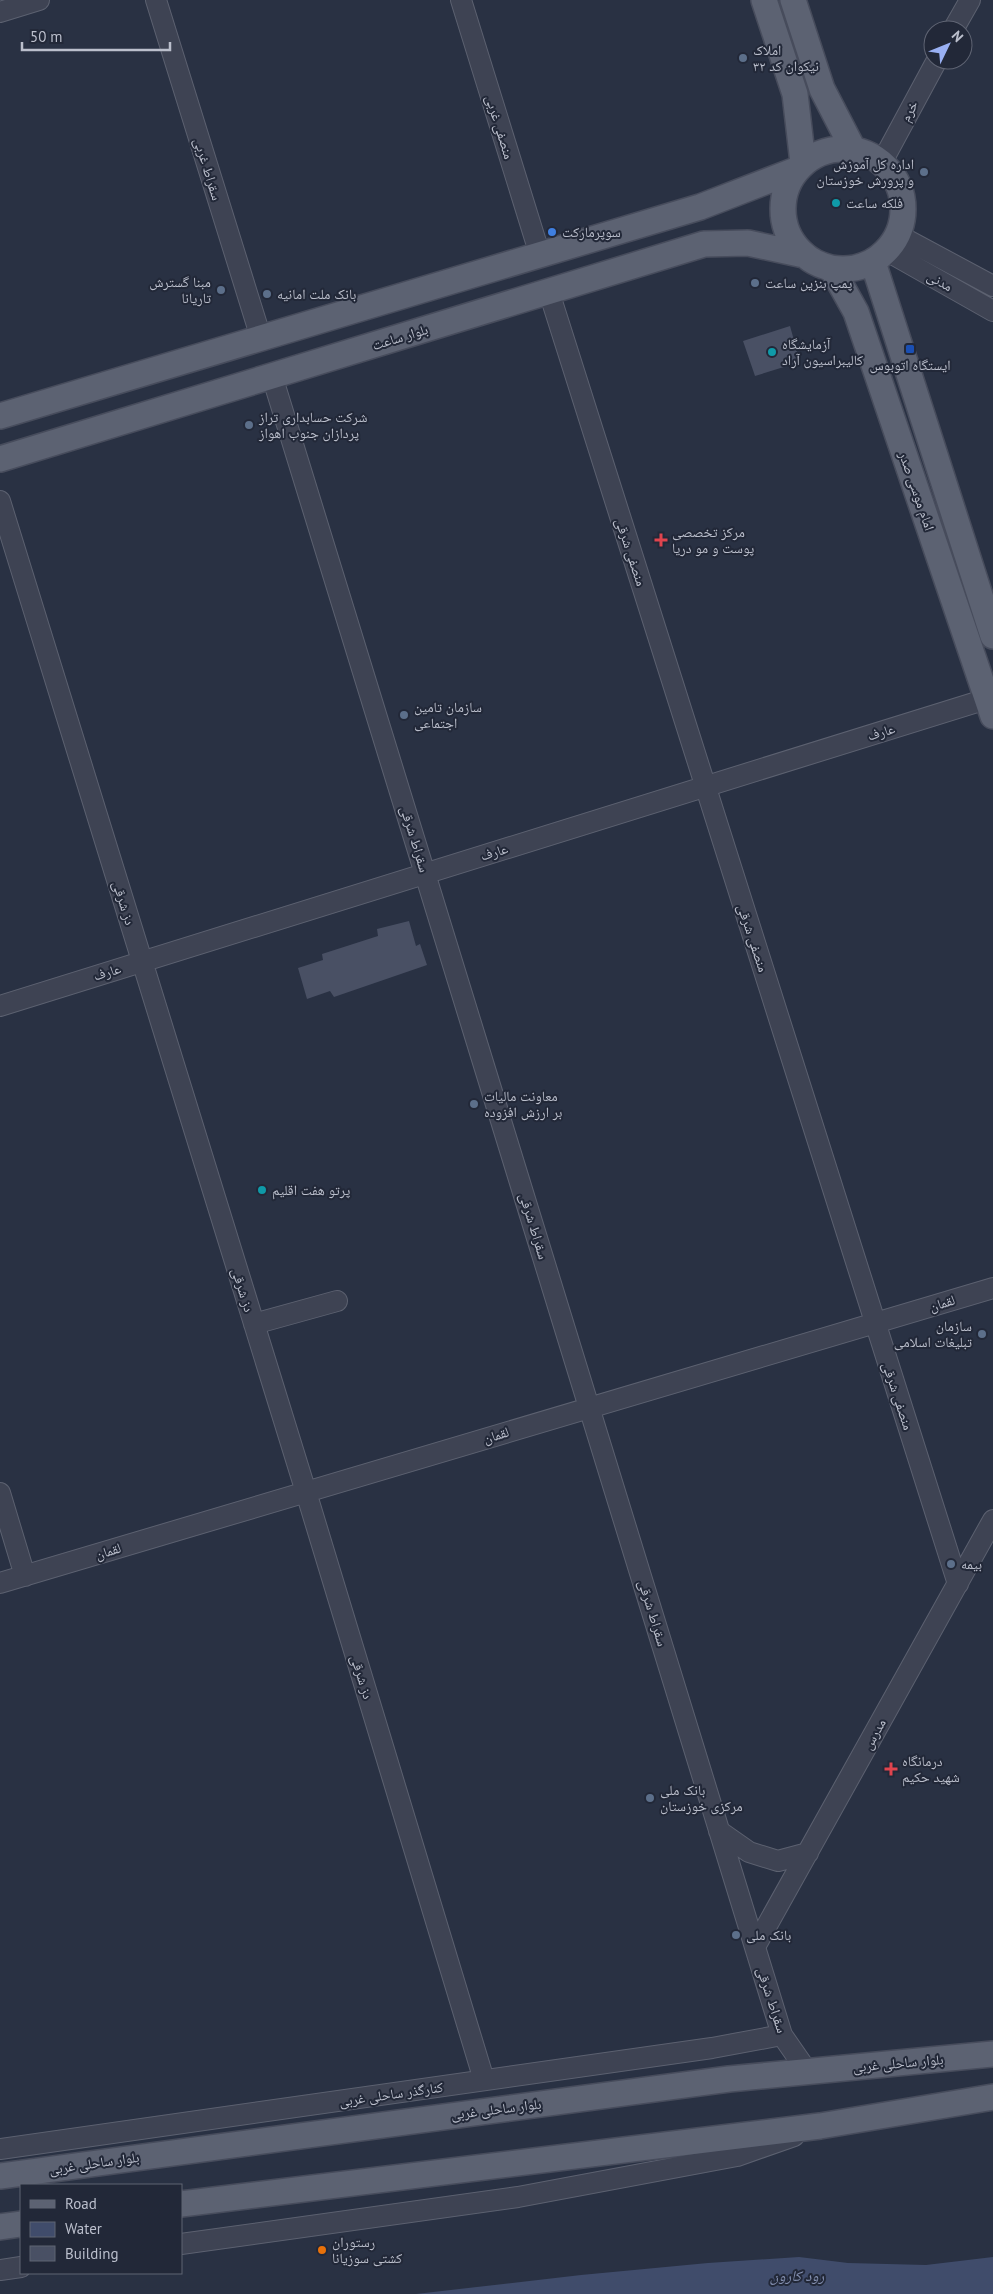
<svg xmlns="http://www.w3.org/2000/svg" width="993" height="2294" viewBox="0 0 993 2294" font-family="'PT Sans','Noto Naskh Arabic',sans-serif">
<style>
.water{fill:#404c6b}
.building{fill:#495064}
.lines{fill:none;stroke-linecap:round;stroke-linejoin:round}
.minor-casing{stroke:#5c6170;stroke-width:22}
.major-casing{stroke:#474c5c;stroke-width:28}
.minor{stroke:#3e4353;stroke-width:20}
.major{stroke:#5c6272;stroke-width:25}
.service-dot{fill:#5c6f8a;stroke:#222838;stroke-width:2}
.culture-dot{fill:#0f9aa8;stroke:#222838;stroke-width:2}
.shop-dot{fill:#3f7fe0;stroke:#222838;stroke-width:2}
.transit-dot{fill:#1a4fb4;stroke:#222838;stroke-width:2}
.health-dot{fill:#e0444e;stroke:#222838;stroke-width:2}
.food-dot{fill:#e8710a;stroke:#222838;stroke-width:2}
.labels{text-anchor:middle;stroke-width:4;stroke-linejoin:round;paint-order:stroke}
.poi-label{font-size:14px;fill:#bbbfcc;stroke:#222838;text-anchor:start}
.street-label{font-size:14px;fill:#bbbfcc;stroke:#222838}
.water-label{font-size:15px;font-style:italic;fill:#8591b2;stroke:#222838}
</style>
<rect width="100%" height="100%" fill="#293143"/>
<path class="water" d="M799,2257L848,2263L926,2265L993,2257V2294H416L581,2275L708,2263Z"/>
<path class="building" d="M790,326L800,362L755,376L743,341Z
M409,921L416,946L420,944L427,965L334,997L330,991L307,999L298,968L323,960L322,954L378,936L377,929Z"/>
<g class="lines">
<g class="minor-casing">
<path id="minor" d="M156,0L261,338
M461,0L540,255
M0,12L39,0
M953,30L970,0
M882,162L937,60
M898,235L993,286
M887,251L993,311
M549,292L958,1584
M272,376L782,2035L807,2071
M0,501L306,1492L484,2080
M0,1006L993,697
M254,1324L337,1301
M0,1493L25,1576
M0,1583L993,1288
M719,1831L749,1852L778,1861L808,1853
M755,1947L993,1520
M0,2149L712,2048L782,2035
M181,2244L518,2197L737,2156L794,2136
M0,2270L21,2267"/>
</g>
<g class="major-casing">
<path id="major" d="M764,0L795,94L803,163
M793,0L822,89L853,149
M783 209a60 60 0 1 1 120 0a60 60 0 1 1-120 0Z
M873,262L993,636
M832,269L856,312L993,716
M0,416L700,207L796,170
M0,459L704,244L748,243L804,255
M0,2176L729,2079L993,2054
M181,2204L820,2126L993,2097
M0,2227L21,2224"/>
</g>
<use href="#minor" class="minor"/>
<use href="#major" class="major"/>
</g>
<g class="service-dot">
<circle cx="743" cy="58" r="5"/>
<circle cx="924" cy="172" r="5"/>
<circle cx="755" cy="283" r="5"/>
<circle cx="221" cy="290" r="5"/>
<circle cx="267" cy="294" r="5"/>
<circle cx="249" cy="425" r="5"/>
<circle cx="404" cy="715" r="5"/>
<circle cx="474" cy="1104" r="5"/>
<circle cx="982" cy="1334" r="5"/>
<circle cx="951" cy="1564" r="5"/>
<circle cx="650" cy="1798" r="5"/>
<circle cx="736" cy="1935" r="5"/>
</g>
<g class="culture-dot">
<circle cx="836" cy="203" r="5"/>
<circle cx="772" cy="352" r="5"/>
<circle cx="262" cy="1190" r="5"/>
</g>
<circle class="shop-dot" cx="552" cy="232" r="5"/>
<rect class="transit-dot" x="905" y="344" width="10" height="10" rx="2.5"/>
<g class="health-dot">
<path d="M658.5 532.5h5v5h5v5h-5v5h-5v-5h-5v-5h5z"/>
<path d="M888.5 1761.5h5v5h5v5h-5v5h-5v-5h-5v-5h5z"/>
</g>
<circle class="food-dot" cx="322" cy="2250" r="5"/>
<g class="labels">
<g class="poi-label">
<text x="753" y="55">املاک<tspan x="753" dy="16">نیکوان کد ۳۲</tspan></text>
<text x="914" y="169" text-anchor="end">اداره کل آموزش<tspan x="914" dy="16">و پرورش خوزستان</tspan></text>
<text x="846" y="208">فلکه ساعت</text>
<text x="562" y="237">سوپرمارکت</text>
<text x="211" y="287" text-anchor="end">مبنا گسترش<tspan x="211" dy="16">تاریانا</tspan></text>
<text x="765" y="288">پمپ بنزین ساعت</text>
<text x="277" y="299">بانک ملت امانیه</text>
<text x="782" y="349">آزمایشگاه<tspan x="782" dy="16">کالیبراسیون آراد</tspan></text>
<text x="910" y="370" text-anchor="middle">ایستگاه اتوبوس</text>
<text x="259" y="422">شرکت حسابداری تراز<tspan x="259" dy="16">پردازان جنوب اهواز</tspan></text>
<text x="672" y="537">مرکز تخصصی<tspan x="672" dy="16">پوست و مو دریا</tspan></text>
<text x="414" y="712">سازمان تامین<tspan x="414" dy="16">اجتماعی</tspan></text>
<text x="484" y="1101">معاونت مالیات<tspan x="484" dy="16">بر ارزش افزوده</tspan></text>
<text x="272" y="1195">پرتو هفت اقلیم</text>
<text x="972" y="1331" text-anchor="end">سازمان<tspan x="972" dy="16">تبلیغات اسلامی</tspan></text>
<text x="961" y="1569">بیمه</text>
<text x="902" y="1766">درمانگاه<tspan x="902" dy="16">شهید حکیم</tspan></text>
<text x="660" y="1795">بانک ملی<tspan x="660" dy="16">مرکزی خوزستان</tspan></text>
<text x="746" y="1940">بانک ملی</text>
<text x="332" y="2247">رستوران<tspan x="332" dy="16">کشتی سوزیانا</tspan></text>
</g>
<g class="street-label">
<text transform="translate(909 111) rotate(-62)" y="5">خرم</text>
<text transform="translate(500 127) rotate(73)" y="5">منصفی غربی</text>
<text transform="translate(208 169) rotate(73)" y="5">سقراط غربی</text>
<text transform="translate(940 281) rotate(29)" y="5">مدنی</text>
<text transform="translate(400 337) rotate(-17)" y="5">بلوار ساعت</text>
<text transform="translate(917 491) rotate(71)" y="5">امام موسی صدر</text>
<text transform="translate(631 552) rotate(72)" y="5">منصفی شرقی</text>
<text transform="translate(881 732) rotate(-17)" y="5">عارف</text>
<text transform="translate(415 839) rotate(73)" y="5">سقراط شرقی</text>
<text transform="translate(494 852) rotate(-17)" y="5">عارف</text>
<text transform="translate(124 903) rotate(73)" y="5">دز شرقی</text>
<text transform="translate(753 938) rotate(72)" y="5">منصفی شرقی</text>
<text transform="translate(107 972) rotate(-17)" y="5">عارف</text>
<text transform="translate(534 1226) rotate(73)" y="5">سقراط شرقی</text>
<text transform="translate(243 1290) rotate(73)" y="5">دز شرقی</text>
<text transform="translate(942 1303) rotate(-17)" y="5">لقمان</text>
<text transform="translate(898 1396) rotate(72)" y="5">منصفی شرقی</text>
<text transform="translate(496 1435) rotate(-17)" y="5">لقمان</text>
<text transform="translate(108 1551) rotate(-17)" y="5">لقمان</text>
<text transform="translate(653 1613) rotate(73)" y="5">سقراط شرقی</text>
<text transform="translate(362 1677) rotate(73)" y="5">دز شرقی</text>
<text transform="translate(874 1734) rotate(-61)" y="5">مدرس</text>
<text transform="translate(772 2000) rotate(72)" y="5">سقراط شرقی</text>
<text transform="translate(898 2063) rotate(-5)" y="5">بلوار ساحلی غربی</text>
<text transform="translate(391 2094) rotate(-8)" y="5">کنارگذر ساحلی غربی</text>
<text transform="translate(496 2109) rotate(-7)" y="5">بلوار ساحلی غربی</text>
<text transform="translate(94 2163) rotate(-8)" y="5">بلوار ساحلی غربی</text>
</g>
<g class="water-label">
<text x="797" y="2281">رود کارون</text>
</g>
</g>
<rect x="20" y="2184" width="162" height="90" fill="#222838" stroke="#5f6473"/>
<rect x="30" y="2200" width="25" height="8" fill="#5c6272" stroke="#5f6473"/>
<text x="65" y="2209" font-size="15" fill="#bbbfcc">Road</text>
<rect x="30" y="2222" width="25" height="15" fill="#404c6b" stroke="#5f6473"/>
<text x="65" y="2234" font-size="15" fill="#bbbfcc">Water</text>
<rect x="30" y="2246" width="25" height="15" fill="#495064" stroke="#5f6473"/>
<text x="65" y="2259" font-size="15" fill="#bbbfcc">Building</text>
<g transform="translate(948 45) rotate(47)"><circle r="24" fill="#222838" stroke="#5f6473"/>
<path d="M0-4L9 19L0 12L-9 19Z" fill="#99b0f3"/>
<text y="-8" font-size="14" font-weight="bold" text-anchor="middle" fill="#bbbfcc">N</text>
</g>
<path d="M22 42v8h148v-8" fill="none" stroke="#bbbfcc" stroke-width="2.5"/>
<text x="30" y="42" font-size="15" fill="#bbbfcc" stroke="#222838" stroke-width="4" paint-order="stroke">50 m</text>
</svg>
